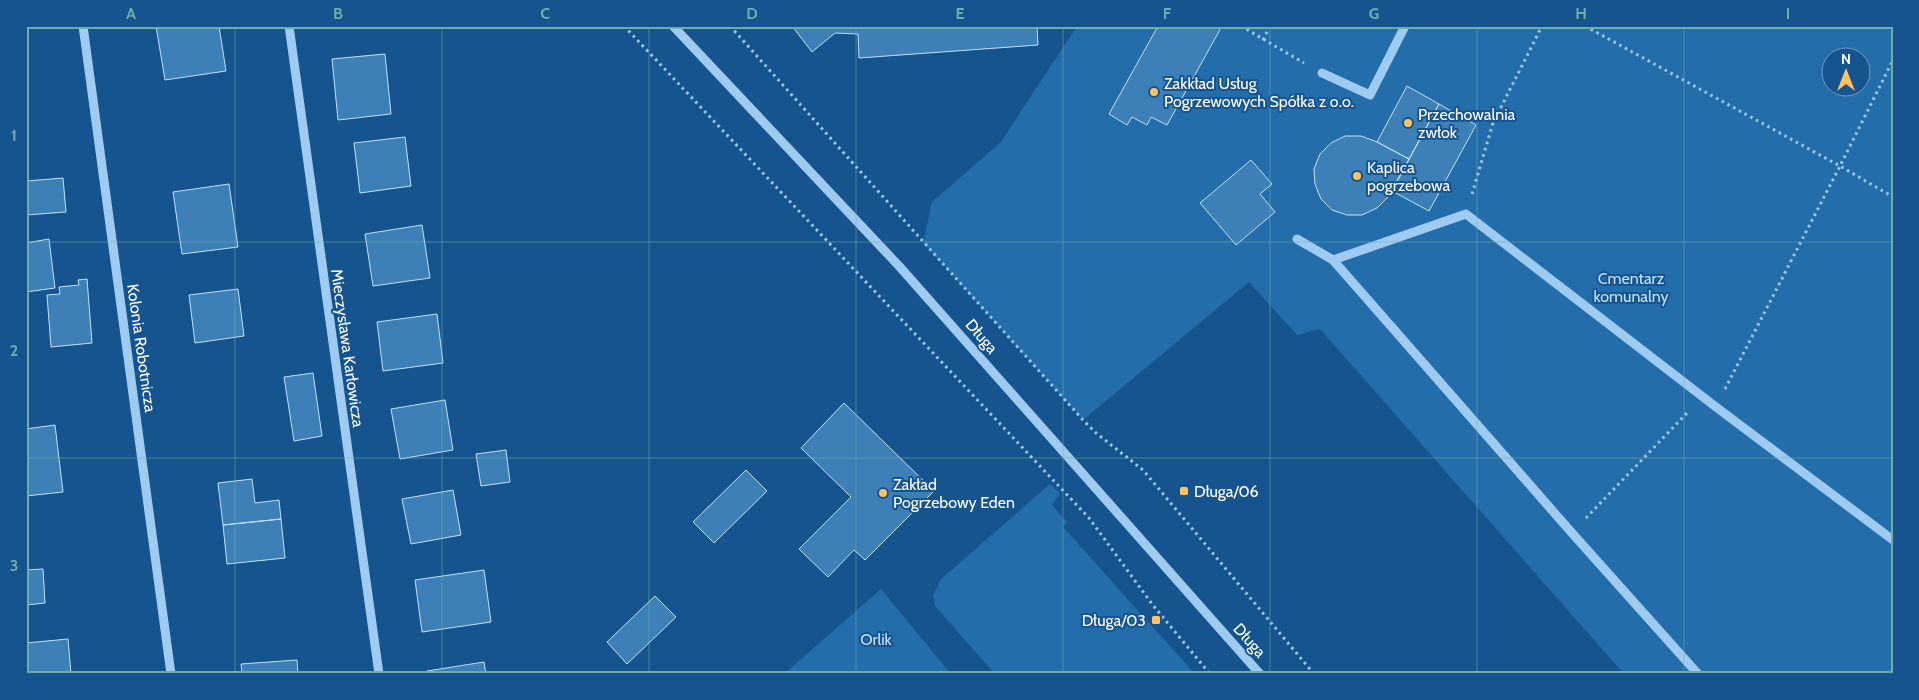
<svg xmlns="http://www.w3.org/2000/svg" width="1919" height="700" viewBox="0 0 1919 700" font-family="Cabin,sans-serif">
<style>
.green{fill:#246dab;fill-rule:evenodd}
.building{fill:#3d7fb7;stroke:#c6e3fb}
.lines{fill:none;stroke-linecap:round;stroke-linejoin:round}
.path{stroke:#a0cbf0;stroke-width:3;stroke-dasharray:2.5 4;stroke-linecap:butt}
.minor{stroke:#a0cbf0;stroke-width:9}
.grid{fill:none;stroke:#6fada8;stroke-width:1;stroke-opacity:0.55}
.poi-dot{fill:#ffc25f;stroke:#15548e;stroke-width:2}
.labels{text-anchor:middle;stroke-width:4;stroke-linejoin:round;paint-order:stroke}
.poi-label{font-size:16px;fill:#fff;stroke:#15548e;text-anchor:start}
.park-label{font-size:16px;fill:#c6e3fb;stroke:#15548e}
.street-label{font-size:16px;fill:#fff;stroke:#15548e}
.neatline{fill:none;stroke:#6fada8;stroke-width:2}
.grid-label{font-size:16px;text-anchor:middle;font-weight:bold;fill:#6fada8}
</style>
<rect width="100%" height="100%" fill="#15548e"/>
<path class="green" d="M1077,26H1893V674H1624L1320,329L1297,335L1249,282L1083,420L923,243L932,202L1001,142ZM1832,58H1862V88H1832Z
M1050,484L1060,493L1052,505L1067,522L1063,527L1195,674H995L935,606L933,596L941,579Z
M881,589L951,674H784Z"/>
<path class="building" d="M156,26H219L226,71L165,80Z
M792,26H1037L1038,45L859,58L858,34L835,33L812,52Z
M1158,26H1222L1167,125L1151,117L1147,125L1132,117L1127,125L1109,114Z
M385,54L391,114L338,120L332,59Z
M1407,86L1439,104L1409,159L1377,142Z
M1439,104L1476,125L1429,211L1392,191Z
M1345,136H1361L1377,142L1409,159L1388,197L1377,208L1362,215H1347L1332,210L1321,199L1315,184L1314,169L1320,154L1331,143Z
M405,137L411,186L360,193L354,143Z
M1251,160L1272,184L1260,194L1275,212L1236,245L1200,203Z
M63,178L66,212L26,215V181Z
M229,184L238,247L182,254L173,192Z
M422,225L430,278L373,286L365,234Z
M49,239L55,288L26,292V243Z
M87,279L92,343L51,347L47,295L60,294L59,287L79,285L78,280Z
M238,289L244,336L195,343L189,295Z
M437,314L443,363L383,371L377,322Z
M313,373L322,436L294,441L284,377Z
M445,400L453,450L400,459L391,409Z
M844,403L934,491L865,560L854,550L828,577L799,549L851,497L801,448Z
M55,425L63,492L26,496V429Z
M506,450L510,482L481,486L476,454Z
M746,470L767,491L714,543L693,522Z
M252,479L255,503L279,500L281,519L223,525L218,483Z
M453,490L461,535L411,544L402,499Z
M281,519L285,558L227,564L223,525Z
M43,569L45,603L26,605V570Z
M484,570L491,622L422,632L415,580Z
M655,596L676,617L627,664L607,642Z
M68,639L71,674H26V643Z
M297,660L298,674H242L241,664Z
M484,662L486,674H427V671Z"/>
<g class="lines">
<path class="path" d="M624,26L1089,518L1152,604L1210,674
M730,26L1083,420L1096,433L1143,470L1314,674
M1241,26L1304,63
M1585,26L1840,166L1893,197
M1263,40L1270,26
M1472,194L1493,123L1542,26
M1725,389L1840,166L1893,60
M1586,518L1687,413"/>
<path class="minor" d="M83,26L171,674
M289,26L379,674
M673,26L899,266L1260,674
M1322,73L1370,95L1405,26
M1297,239L1333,260L1572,533L1698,674
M1333,260L1466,214L1716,407L1893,540"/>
</g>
<path class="grid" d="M235,26V674M442,26V674M649,26V674M856,26V674M1063,26V674M1270,26V674M1477,26V674M1684,26V674M26,242H1893M26,458H1893"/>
<g class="poi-dot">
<circle cx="1154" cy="92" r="5"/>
<circle cx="1408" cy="123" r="5"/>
<circle cx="1357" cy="176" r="5"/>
<rect x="1179" y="486" width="10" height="10" rx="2.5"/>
<circle cx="883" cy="493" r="5"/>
<rect x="1151" y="615" width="10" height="10" rx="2.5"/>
</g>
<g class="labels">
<g class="poi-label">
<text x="1164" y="89">Zakkład Usług<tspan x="1164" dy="18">Pogrzewowych Spółka z o.o.</tspan></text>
<text x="1418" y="120">Przechowalnia<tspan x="1418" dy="18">zwłok</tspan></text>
<text x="1367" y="173">Kaplica<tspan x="1367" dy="18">pogrzebowa</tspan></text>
<text x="893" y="490">Zakład<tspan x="893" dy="18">Pogrzebowy Eden</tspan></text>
<text x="1194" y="497">Długa/06</text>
<text x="1146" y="626" text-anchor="end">Długa/03</text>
</g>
<g class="park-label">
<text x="1631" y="284">Cmentarz<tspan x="1631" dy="18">komunalny</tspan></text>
<text x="876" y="645">Orlik</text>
</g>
<g class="street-label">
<text transform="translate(982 336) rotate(49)" y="6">Długa</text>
<text transform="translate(142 348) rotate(82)" y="6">Kolonia Robotnicza</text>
<text transform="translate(348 348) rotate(82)" y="6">Mieczysława Karłowicza</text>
<text transform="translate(1250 640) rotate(48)" y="6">Długa</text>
</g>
</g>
<rect width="1919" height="700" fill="none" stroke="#15548e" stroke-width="55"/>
<g transform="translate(1846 72)"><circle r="24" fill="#15548e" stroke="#7398bb"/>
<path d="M0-4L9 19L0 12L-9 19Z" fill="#ffc25f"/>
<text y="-8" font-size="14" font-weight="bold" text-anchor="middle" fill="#ffffff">N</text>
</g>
<rect x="28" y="28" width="1864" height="644" class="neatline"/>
<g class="grid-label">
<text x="131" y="19">A</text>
<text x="338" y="19">B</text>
<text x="545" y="19">C</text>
<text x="752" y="19">D</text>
<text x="960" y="19">E</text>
<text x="1167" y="19">F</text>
<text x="1374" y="19">G</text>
<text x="1581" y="19">H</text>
<text x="1788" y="19">I</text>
<text x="14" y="141">1</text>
<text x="14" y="356">2</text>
<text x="14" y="571">3</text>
</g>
</svg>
